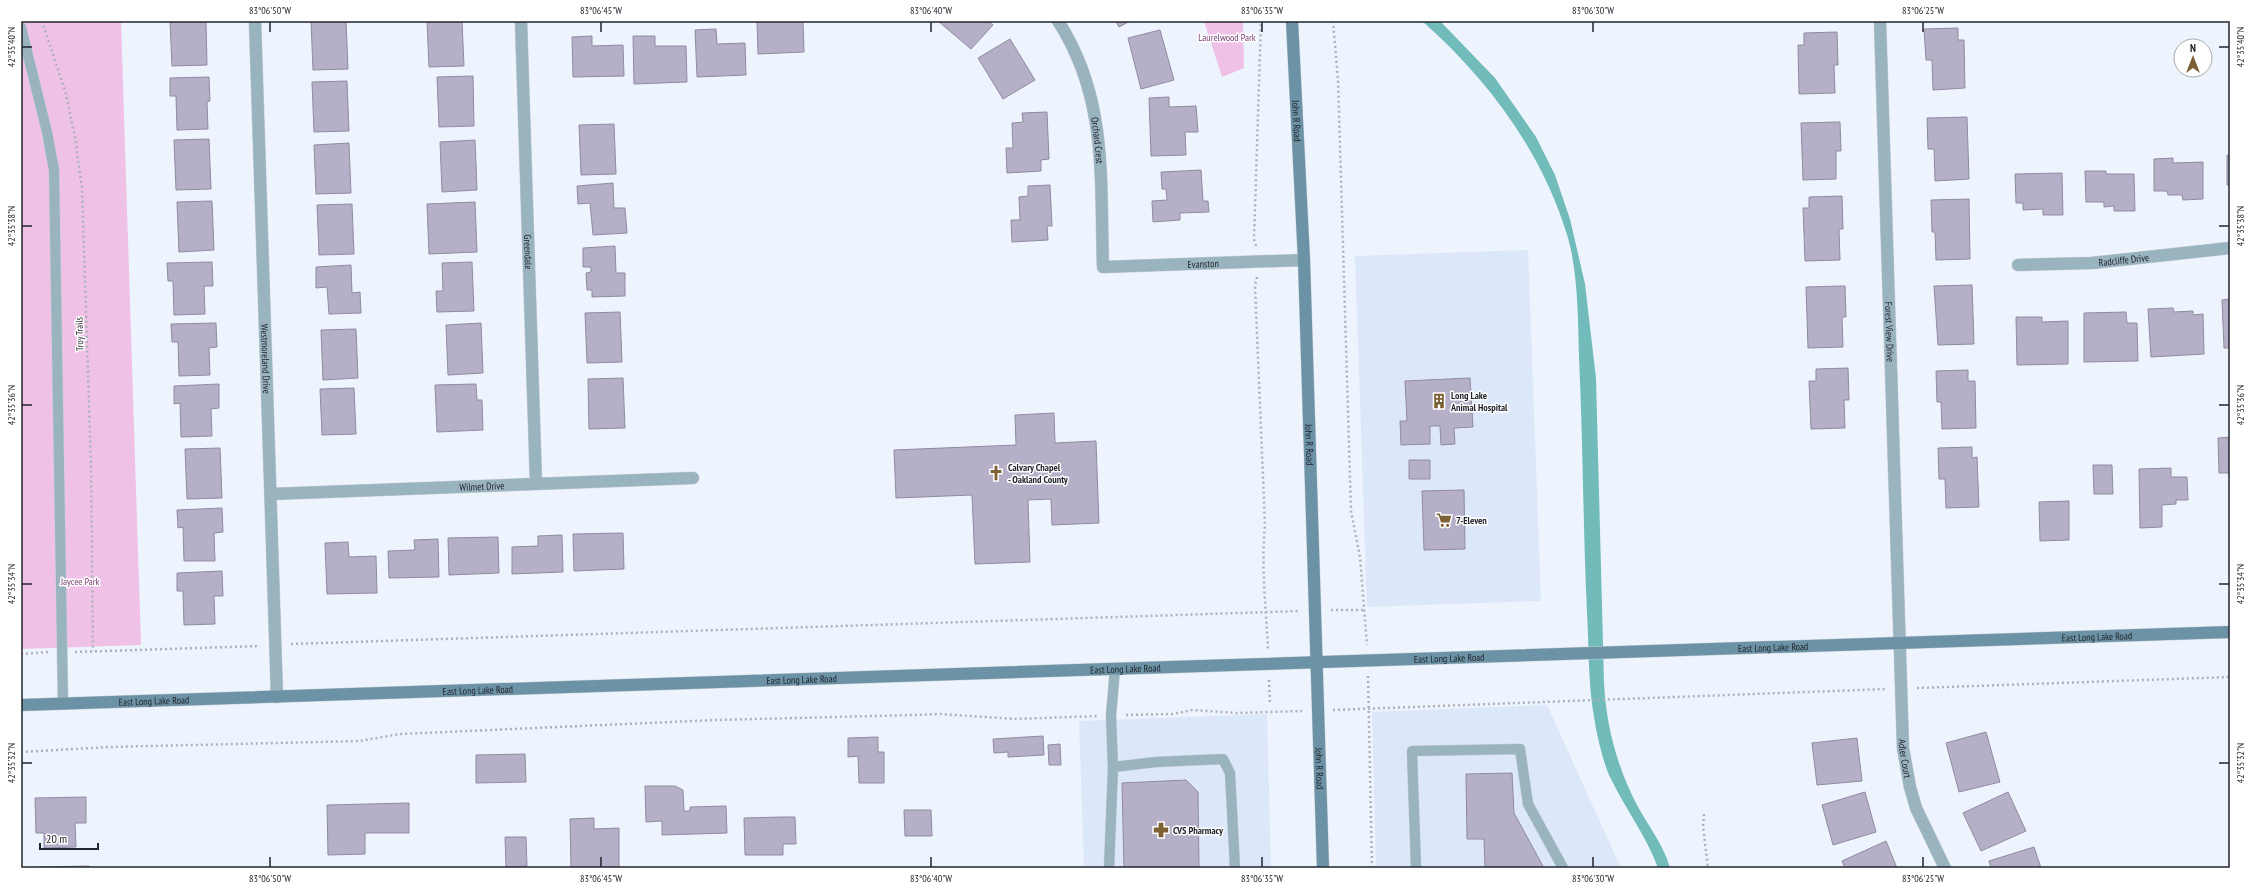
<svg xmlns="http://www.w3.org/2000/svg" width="2251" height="889" viewBox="0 0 2251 889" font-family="'PT Sans Narrow',sans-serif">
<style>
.built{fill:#dde7fa}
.green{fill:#f0c1e7}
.water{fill:#71bcbb}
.building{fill:#b5afc7;stroke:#908aa2}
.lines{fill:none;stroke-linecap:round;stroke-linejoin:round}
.lane-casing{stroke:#c9cfd8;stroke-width:11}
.street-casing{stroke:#c9cfd8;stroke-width:13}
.secondary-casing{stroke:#c9cfd8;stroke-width:13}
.path{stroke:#acb1ba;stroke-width:2.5;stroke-dasharray:2 3;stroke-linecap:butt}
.lane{stroke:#99b3bf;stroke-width:10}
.street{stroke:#99b3bf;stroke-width:12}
.secondary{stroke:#6c93a5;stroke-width:12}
.ticks{fill:none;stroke:#21252e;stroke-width:1.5}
.labels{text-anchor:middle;stroke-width:3;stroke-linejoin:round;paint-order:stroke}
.park-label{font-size:10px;fill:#783e70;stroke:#fff}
.street-label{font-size:10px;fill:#21252e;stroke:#fff}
.poi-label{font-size:10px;font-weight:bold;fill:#21252e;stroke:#fff;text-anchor:start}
.neatline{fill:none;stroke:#21252e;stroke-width:1.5}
.ticks-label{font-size:10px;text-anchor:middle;fill:#21252e}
</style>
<rect width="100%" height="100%" fill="#eef4fd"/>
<path class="built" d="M1528,250L1541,601L1367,607L1355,256Z
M1547,705L1621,868H1376L1372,712Z
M1267,714L1271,868H1084L1079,721Z"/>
<path class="green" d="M21,21H121L141,645L21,649Z
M1204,21H1243L1244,68L1222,77Z"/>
<path class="water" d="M1422,21H1440L1495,78L1536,137L1555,175L1570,219L1585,284L1596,378L1604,682C1606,725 1617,767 1637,805C1648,826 1664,845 1670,868H1658C1646,835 1624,807 1609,775C1602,758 1597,736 1594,717C1588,683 1589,647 1587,613C1583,527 1583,442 1579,357C1578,320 1578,273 1568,238C1543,153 1488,79 1422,21Z"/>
<path class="building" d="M170,21H206L207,65L172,66Z
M311,21H346L348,69L313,70Z
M427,21H462L464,66L429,67Z
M757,21H803L804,52L758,54Z
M938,21H988L993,25L971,49Z
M1116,21H1130L1119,27Z
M1958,28V40H1964L1965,88L1933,90L1932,60H1926L1924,29Z
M716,29L717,44L745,43L746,75L697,77L695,30Z
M1160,30L1174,80L1141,89L1128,38Z
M1837,32L1838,65H1834L1835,93L1799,94L1798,45H1804V33Z
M592,36V46L623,45L624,76L573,77L572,37Z
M633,36H655V46H686L687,82L634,84Z
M1010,39L1035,80L1003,99L978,58Z
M473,76L474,126L439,127L437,77Z
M209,77L210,101L207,102L208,129L177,130L176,96H170V78Z
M347,81L349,131L314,132L312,82Z
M1169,97V107L1196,106L1198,132H1185L1186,155L1151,156L1149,98Z
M1047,112L1049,159L1041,160V171L1007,173L1006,148H1013L1012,123L1023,122L1022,113Z
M1967,117L1969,179L1935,181L1934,149H1928L1927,118Z
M1835,122H1840L1841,151H1836V179L1803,180L1801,123Z
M614,124L616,174L581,175L579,125Z
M209,139L211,189L176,190L174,140Z
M475,140L477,190L442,192L440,142Z
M349,143L351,193L316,194L314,145Z
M2227,155H2230V185H2227Z
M2173,158V163L2203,162V199L2183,200L2182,195H2168L2167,191H2154V159Z
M1201,170L1203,201H1208L1209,212L1180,213V220L1153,222L1152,201L1167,200L1166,189H1162L1161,172Z
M2085,171H2106V174H2134L2135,211H2114V206L2104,207V202H2086Z
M2062,173L2063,215H2043V209L2023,210V203H2016L2015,174Z
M613,183L614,208H625L627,233L593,235L590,203L578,204L577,186Z
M1050,185L1052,226H1047L1048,240L1012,242L1011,220H1020L1019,197L1028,196V186Z
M1842,196L1843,229H1839L1840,260L1805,261L1803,208H1809V197Z
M1969,199L1970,259L1936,260L1935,232H1932L1931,200Z
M212,201L214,250L179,252L177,202Z
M475,202L477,252L429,254L427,204Z
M352,204L354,254L319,255L317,205Z
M615,246L616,273H625V296L592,297V290H587L586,273L591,272V267H583V248Z
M212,262L213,286H204L205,314L174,315L173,281H168L167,263Z
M472,262L474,311L437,312L436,291H443L442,263Z
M351,265L352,293L360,292L361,313L329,314L327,287L316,288V267Z
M1972,285L1974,344L1938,345L1934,286Z
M1841,286H1845L1846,317H1842L1843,347L1808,348L1806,287Z
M2230,299V348H2224L2222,300Z
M2173,308L2174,312L2193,311V315L2203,314L2204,354L2151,357L2148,309Z
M620,312L622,362L587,363L585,313Z
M2126,312L2127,323H2137L2138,361L2084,362V313Z
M2016,317H2042V322L2068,321V364L2017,365Z
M216,323L217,347L209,348L210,375L179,376L178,342H172L171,324Z
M481,323L483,373L448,375L446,325Z
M356,329L358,378L323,380L321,330Z
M1848,368L1849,400H1844L1845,428L1811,429L1809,381H1816V369Z
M1968,370V381H1975L1976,428L1942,429L1941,402H1937L1936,371Z
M623,378L625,428L589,429L588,379Z
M1470,378L1473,427L1454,428L1455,444L1441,445L1440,426H1430V444L1401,445L1400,421H1407L1405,381Z
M219,384V408L211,409L212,436L181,437L180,403L174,404V386Z
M476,384L477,400H482L483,430L437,432L435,385Z
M354,388L356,434L322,435L320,389Z
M1054,413L1055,443L1096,441L1099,523L1052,525L1051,499L1028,500L1030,562L975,564L972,495L896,498L894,450L1016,445L1015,415Z
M2230,437V477H2229V473H2219L2218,438Z
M1972,447V458L1977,457L1979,507L1946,508L1945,479H1939L1938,448Z
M220,448L222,498L187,499L185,449Z
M1409,460H1430V479H1409Z
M2093,465H2112L2113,494H2094Z
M2171,468V477H2187L2188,500H2176V504L2162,505V527L2140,528L2139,469Z
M1464,490L1465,549L1424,550L1422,491Z
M2069,501V540L2040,541L2039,502Z
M222,508L223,532L214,533L215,561H184L183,527L178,528L177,510Z
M623,533L624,569L574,571L573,534Z
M562,535L563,572L512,574V547L538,546V536Z
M498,537L499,573L449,575L448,538Z
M438,539L439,577L389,578L388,551L415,550L414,540Z
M348,542L349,557L376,556L377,593L327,594L325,543Z
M222,571L223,596H214L215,624L184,625L183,591H177V573Z
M1986,732L2000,782L1959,792L1946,743Z
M1043,736L1044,755L1008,757V752L994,753L993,739Z
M878,737V752H884V783H859L858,756L848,757V738Z
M1857,738L1862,781L1817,785L1812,743Z
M1060,744L1061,765H1049L1048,745Z
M525,754L526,782L476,783V755Z
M1512,773L1514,813L1544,868H1485L1484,839H1467L1466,774Z
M1186,780L1198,792L1199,868H1124L1122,783Z
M645,786H675L683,790L684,811H690V807L726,806L727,833L662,835V821L646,822Z
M1865,792L1876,832L1833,845L1822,805Z
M2008,792L2026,831L1981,851L1963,813Z
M86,797V823H75L76,847L44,848V833H36L35,798Z
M409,803V833H365V854L328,855L327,805Z
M904,810H931L932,836H905Z
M782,817H795L796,844H783V855H745L744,818Z
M594,818V829L619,828V868H571L570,819Z
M505,837H526L527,866L506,867Z
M1886,841L1897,868H1845L1842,861Z
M2034,847L2041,868H1991L1989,861Z
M89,866L90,868H39V867Z"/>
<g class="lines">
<g class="lane-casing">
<path id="lane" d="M21,27L47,132L54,170L63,704
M1113,767L1156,762L1223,759L1230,773L1235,868
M1109,868L1113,767L1111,716L1115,669
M1416,868L1412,751L1520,749L1528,804L1563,868"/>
</g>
<g class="street-casing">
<g id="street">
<path id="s1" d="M255,21L277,697"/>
<path id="s2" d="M521,21L536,483"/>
<path id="s3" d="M1058,21C1108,98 1100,179 1103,267L1304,260"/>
<path id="s4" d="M1880,21L1903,748L1910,787L1916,808L1945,868"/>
<path id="s5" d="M2018,265L2092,263L2230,248"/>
<path id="s6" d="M271,494L693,478"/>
</g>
</g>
<g class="secondary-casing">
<g id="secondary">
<path id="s7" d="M1292,21L1304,260L1323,868"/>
<path id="s8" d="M21,705L2230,632"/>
</g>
</g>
<path class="path" d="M42,21L66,94L75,137L82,188L91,465L93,651
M1333,21L1338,80L1351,511L1360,557L1367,645
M1256,246L1254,239L1261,21
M1257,277L1255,286L1265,525C1261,566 1266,608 1268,649
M1331,610H1364
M291,644L1300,611
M75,652L260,646
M21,654L48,652
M1368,676L1372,868
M1269,680L1270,703
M1917,688L2230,677
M1333,710L1886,689
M1126,715L1173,714L1192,710L1237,713L1302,711
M21,752L109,747L360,741L400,734L716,720L914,715L940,714L1016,719L1097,716
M1704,814L1703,826L1708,868"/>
<use href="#lane" class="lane"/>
<use href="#street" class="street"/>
<use href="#secondary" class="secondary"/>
</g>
<path class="ticks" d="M270,22V32M601,22V32M931,22V32M1262,22V32M1593,22V32M1923,22V32M22,47H32M2219,47H2229M22,226H32M2219,226H2229M22,405H32M2219,405H2229M22,584H32M2219,584H2229M22,763H32M2219,763H2229M270,857V867M601,857V867M931,857V867M1262,857V867M1593,857V867M1923,857V867"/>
<defs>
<g id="building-bare" transform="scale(1.2)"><path d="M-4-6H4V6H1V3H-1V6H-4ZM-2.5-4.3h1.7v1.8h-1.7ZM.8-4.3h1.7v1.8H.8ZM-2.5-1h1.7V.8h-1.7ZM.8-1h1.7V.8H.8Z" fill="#7d6033" stroke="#fff" stroke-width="2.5" paint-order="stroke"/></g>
<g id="church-bare" transform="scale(1.2)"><path d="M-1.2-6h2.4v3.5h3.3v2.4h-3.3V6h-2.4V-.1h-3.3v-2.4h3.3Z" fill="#7d6033" stroke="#fff" stroke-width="2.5" paint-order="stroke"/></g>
<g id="supermarket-bare" transform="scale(1.2)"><path d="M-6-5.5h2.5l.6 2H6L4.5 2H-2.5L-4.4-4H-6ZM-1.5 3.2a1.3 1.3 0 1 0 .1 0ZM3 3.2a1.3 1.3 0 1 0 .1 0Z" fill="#7d6033" stroke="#fff" stroke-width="2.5" paint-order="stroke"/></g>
<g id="pharmacy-bare" transform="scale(1.2)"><path d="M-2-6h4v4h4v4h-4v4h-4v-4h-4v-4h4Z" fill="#7d6033" stroke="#fff" stroke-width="2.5" paint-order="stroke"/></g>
</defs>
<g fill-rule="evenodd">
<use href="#building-bare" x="1439" y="401"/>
<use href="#church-bare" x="996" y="473"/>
<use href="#supermarket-bare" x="1444" y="520"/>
<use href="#pharmacy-bare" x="1161" y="830"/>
</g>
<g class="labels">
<g class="park-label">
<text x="1227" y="41">Laurelwood Park</text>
<text x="80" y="585">Jaycee Park</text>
</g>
<g class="street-label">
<text dy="4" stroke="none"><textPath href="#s7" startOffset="100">John R Road</textPath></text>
<text dy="4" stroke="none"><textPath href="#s3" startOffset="127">Orchard Crest</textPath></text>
<text dy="4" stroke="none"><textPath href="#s2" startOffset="231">Greendale</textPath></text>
<text dy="4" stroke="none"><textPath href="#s5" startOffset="106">Radcliffe Drive</textPath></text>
<text dy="4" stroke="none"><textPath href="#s3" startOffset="354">Evanston</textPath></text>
<text dy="4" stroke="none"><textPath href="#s4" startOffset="311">Forest View Drive</textPath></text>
<text transform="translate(79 334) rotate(-92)" y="4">Troy Trails</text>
<text dy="4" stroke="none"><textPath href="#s1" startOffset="338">Westmoreland Drive</textPath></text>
<text dy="4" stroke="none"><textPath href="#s7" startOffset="424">John R Road</textPath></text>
<text dy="4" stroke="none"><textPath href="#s6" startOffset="211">Wilmet Drive</textPath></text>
<text dy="4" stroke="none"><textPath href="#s8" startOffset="2077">East Long Lake Road</textPath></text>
<text dy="4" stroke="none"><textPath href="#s8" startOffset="1753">East Long Lake Road</textPath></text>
<text dy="4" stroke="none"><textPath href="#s8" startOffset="1429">East Long Lake Road</textPath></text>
<text dy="4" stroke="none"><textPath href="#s8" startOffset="1105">East Long Lake Road</textPath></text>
<text dy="4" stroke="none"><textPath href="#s8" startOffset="781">East Long Lake Road</textPath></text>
<text dy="4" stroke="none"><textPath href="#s8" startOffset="457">East Long Lake Road</textPath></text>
<text dy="4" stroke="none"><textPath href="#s8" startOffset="133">East Long Lake Road</textPath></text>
<text dy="4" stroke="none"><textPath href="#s4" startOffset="738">Adler Court</textPath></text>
<text dy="4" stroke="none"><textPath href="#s7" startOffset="748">John R Road</textPath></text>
</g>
<g class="poi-label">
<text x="1451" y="399">Long Lake<tspan x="1451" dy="12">Animal Hospital</tspan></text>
<text x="1008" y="471">Calvary Chapel<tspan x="1008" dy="12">- Oakland County</tspan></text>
<text x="1456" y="524">7-Eleven</text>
<text x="1173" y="834">CVS Pharmacy</text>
</g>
</g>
<rect width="2251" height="889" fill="none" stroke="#ffffff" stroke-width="44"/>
<g transform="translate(2193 58)"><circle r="19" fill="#ffffff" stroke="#a6a8ab"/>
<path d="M0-3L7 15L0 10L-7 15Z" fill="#7d6033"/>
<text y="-6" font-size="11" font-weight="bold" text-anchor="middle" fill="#21252e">N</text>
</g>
<path d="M40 843v6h58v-6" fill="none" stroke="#21252e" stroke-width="2"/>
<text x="46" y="843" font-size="12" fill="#21252e" stroke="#ffffff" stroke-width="3" paint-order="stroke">20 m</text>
<rect x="22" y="22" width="2207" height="845" class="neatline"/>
<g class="ticks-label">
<text x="270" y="14">83°06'50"W</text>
<text x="601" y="14">83°06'45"W</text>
<text x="931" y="14">83°06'40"W</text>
<text x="1262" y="14">83°06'35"W</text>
<text x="1593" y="14">83°06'30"W</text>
<text x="1923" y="14">83°06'25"W</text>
<text transform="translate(11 47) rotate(-90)" y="4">42°35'40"N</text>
<text transform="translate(2240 47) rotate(-90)" y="4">42°35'40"N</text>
<text transform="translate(11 226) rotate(-90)" y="4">42°35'38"N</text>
<text transform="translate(2240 226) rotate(-90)" y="4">42°35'38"N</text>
<text transform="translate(11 405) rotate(-90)" y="4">42°35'36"N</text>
<text transform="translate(2240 405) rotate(-90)" y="4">42°35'36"N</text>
<text transform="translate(11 584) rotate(-90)" y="4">42°35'34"N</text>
<text transform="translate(2240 584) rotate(-90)" y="4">42°35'34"N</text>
<text transform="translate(11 763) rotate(-90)" y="4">42°35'32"N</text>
<text transform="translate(2240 763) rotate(-90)" y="4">42°35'32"N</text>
<text x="270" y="882">83°06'50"W</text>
<text x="601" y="882">83°06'45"W</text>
<text x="931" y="882">83°06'40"W</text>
<text x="1262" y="882">83°06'35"W</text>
<text x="1593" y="882">83°06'30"W</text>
<text x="1923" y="882">83°06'25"W</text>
</g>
</svg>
